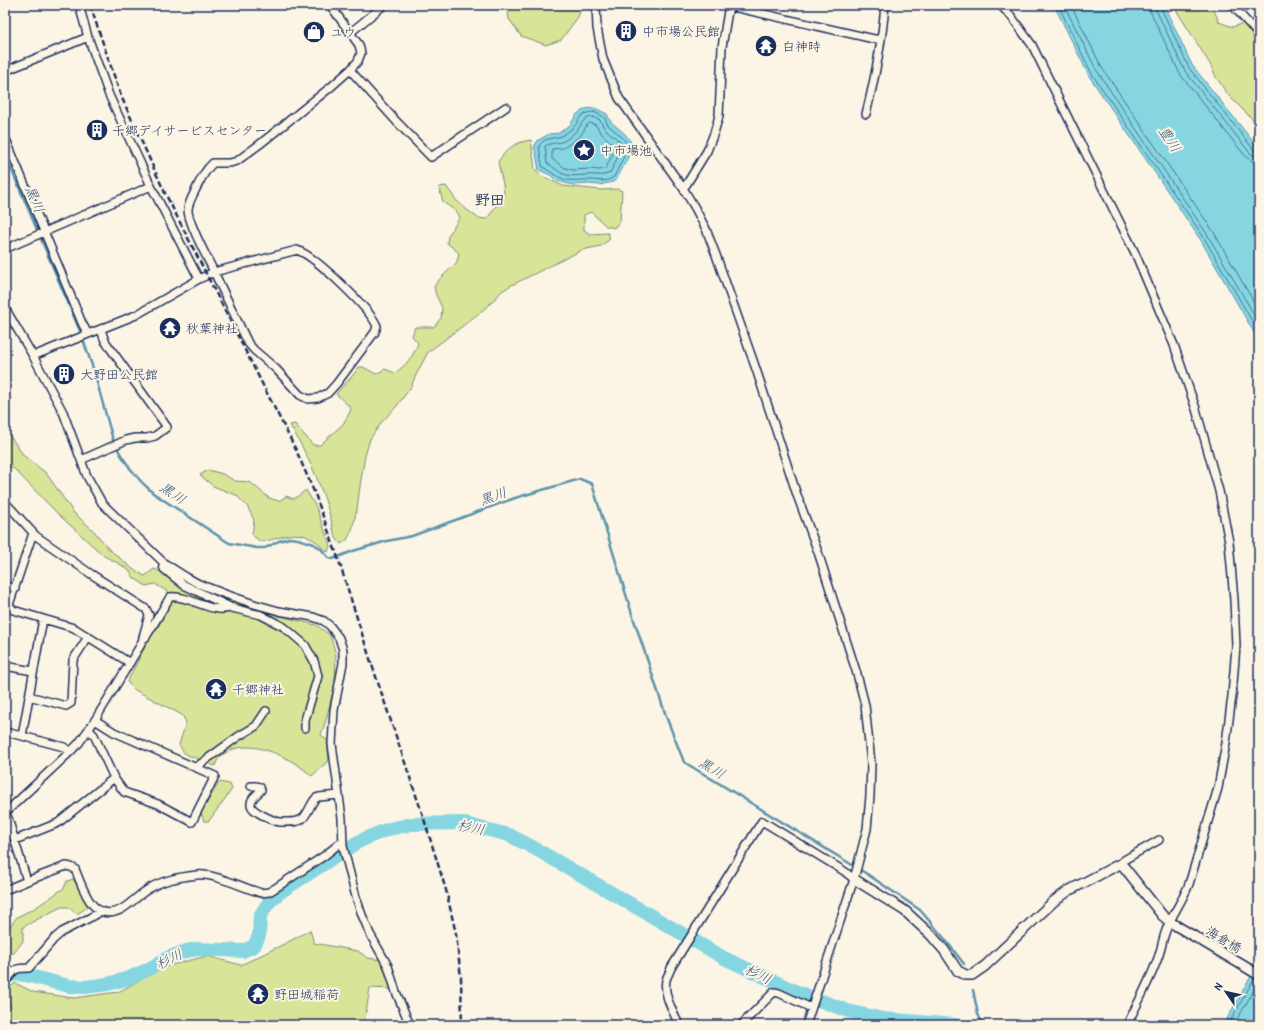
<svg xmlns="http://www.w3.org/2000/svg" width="1264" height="1030" viewBox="0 0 1264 1030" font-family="'Patrick Hand','Klee One',sans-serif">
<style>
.green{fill:#d8e497;stroke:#7a8a7a}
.water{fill:#86d6e2;stroke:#5b93ad}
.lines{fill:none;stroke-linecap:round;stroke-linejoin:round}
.shore{stroke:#467293;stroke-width:1}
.stream{stroke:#5b93ad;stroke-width:2.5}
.river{stroke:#86d6e2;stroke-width:14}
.street-casing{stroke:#1b2f5e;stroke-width:10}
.secondary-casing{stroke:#1b2f5e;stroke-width:12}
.street{stroke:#fcf5e5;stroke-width:7}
.secondary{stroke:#fcf5e5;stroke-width:9}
.rail{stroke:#1b2f5e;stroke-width:2.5;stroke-dasharray:6 3;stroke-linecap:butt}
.labels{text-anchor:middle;stroke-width:4;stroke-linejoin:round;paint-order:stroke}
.poi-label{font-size:13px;fill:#1b2f5e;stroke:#fcf5e5;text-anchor:start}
.street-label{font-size:13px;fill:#1b2f5e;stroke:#fcf5e5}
.water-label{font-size:14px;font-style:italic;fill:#36597f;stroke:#fcf5e5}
.quarter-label{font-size:15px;font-weight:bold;fill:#1b2f5e;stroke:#fcf5e5}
</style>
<rect width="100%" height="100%" fill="#fcf5e5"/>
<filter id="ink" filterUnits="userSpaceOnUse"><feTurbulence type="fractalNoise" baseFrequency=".025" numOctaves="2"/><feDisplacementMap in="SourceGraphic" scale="8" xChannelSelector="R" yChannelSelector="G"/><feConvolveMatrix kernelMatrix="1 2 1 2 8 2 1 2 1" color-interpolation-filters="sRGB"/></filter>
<g filter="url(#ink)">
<path class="green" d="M507,5H583L578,17L561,40L546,45L521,36L509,19Z
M1173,5H1212L1219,22L1233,27L1243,23L1251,30L1259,42V126L1228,95L1216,77L1210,64Z
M531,140L535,169L542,176L563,186L601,190L617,189L622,191L620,221L614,228L606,226L591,212L584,215V230L590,234L608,233L610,239L601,246L582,250L510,286L502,291L488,306L464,325L428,352L415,377L411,387L396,407L381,423L370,439L365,456L360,486L357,509L352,530L347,540L341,544C333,537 333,526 330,516C321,484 307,454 290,425L295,424L313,445H320L343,424L351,410L349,406L336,394L353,375L359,367H363L376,374L385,369L395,373C405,366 414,356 418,343L412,336L415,327H434L441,318L442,308L436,295L434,287L438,281L457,262L459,253L447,243L448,236L460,217L457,212L443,202L439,187L446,186L456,200L466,209L478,218L487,219L504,194L503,184L498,162C506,149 515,142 531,140Z
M5,429L24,456L46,473L74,513L93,530L109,549L134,570L145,576L154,569L162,572L173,580L180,577L191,583L237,603L264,612L316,625L330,635L336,654L335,683L326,720L321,735L327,740L329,760L312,776C293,759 254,738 229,751C226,753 221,755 219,758C217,760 216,764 215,766L185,754L179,745L186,722L182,715L135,690L127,682L149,639L157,629L172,601L168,592L155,584L146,586L134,578L130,571L118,563L104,556L59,515L13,468L5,465Z
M208,470L223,474L235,481L250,482L269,498L279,501L286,496L294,499L306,490L316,507L330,545L328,552C322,550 320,543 314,540C310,539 306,535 302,535C290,532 274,540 261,542L252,535L254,520L247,506L236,495L213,486L200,475Z
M219,782L230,784L232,789L209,821H204L201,813Z
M73,879L84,898L88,907L77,914L68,907H61L23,927V941L14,953L5,955V933L17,917L35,908L64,888L67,881Z
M310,930L314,943L358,951L368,958L381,960L391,989L370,988L364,1025H5V1013L11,1007L6,992L15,983L33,992L74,998L118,992L164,967L207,956L241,965L288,942Z"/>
<path class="water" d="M1054,5H1164L1192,65L1259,149V341L1200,239L1089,76Z
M595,108L607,114L611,122L625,134L634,146L617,179L613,182L599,185L589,184L573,185L557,181L550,175L539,170C537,162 537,154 534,147L537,141L549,134L559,133L570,125L577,114L585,109Z
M1259,962V1025H1223L1224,1024Z"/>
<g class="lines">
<path class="shore" d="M1058,5L1092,74L1203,236L1259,333
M1064,5L1097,71L1207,234L1259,323
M1071,5L1102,68L1213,231L1259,311
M1149,5L1151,13L1180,74L1246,157L1252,161L1259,162
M1155,5L1156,10L1185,71L1250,153L1255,156H1259
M1160,5L1161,8L1189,68L1254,150L1259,151
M594,112L604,117L608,125L622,137L629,146L614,177C605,183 599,180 590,180C579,179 568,183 559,177C553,174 548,170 543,167C540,160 541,154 539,147C542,136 556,140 563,135C566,133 570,130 573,128C582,118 578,113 594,112Z
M593,117L600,120L604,128L618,140L623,146L610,173C601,177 597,174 588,175C580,175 571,177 563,174C559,172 552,166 547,163L545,146C552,142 558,144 564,141C567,139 571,136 574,133C583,126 580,118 593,117Z
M590,123L596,125L600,132L616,147L606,168L599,170L590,169L573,170L565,168L552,159V149L563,148L568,145L581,135L587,125Z
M1228,1025L1254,979
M1234,1025L1259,981"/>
<path class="stream" d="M5,168L10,166L80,331L93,368L113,440C122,459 137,479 153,493L229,543L257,548H265L279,541L289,538L298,539L314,544L320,548L329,558L333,559L353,551L387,541L412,536L515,498L580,479L592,484L632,614L667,719L684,762L867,874L920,910L944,938L964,964
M973,990L978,1014L983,1025"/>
<path class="river" d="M5,977L16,974L26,975L69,986L86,987L108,984L129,978L147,970L167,958L186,951L197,949L243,951L254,946L259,936L260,916L269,902L279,893L356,843L371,836L389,829L412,824L461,823L509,835L534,848L724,958L795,991L848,1011L883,1019L956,1025"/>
<g class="street-casing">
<path id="street" d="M79,5L88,37L109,95L151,186L199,279
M596,5L597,28L603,59L619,98L683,188L695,208L706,229L716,255L756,369L797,495L818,552L857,674L865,705L871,763L870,796L867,829L854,879L806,1025
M1000,5L1011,16L1032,45L1135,253L1174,345L1196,409L1219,491L1229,542L1234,600L1236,646L1232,696L1226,743L1218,788L1189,884C1183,900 1173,913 1167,928C1163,937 1162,946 1159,955C1151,979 1138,1002 1127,1025
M1232,5L1259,35
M729,6L874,39H881
M351,32L384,5
M350,70L396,121L431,157L506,107
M5,71L88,37
M866,114C875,78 882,42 885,5
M5,137L82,323L88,334
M683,188L686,185L707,151L714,133L719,116L722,47L729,5
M5,249L151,186
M297,250C315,256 370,309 377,326L375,332L337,383L328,393L318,398L308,399L300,395L276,369L254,350L248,343L214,272Z
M5,308L33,356L63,412L87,476L102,503L109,510L164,563L186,577L199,584L225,594L254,604L279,611L313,617L324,621L330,626L339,638L343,650V663L334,710L332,744L342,818L343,846L356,897L362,915L370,934L388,966L396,992L410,1025
M33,356L136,315L199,279L214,272C208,259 187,221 188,209C189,202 193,195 196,189C201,179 205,170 213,163H230L237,161L260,144L332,86L350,70L358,61L361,53L359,45L330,5
M81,460L126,440L135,438H147L155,436L167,427L105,341L101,330
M5,502L36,536L91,574L146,609L149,615L143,637
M33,533L9,605L13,610L74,628L130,663
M5,586L15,589
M232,608L261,615L284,627L305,645L314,661L318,676L305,720V728
M43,619L22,736L64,747L70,752
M5,666L33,671
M29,696L66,706L71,703L73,660L88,637
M95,720L140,646L143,639L146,637L170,597C186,595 203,608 219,609C223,610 228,608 232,608L184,585L164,569L163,566L164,563
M5,732L22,736
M196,767L239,736L256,726L266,711
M251,786H256L260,787L261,790C258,794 250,798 251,805C252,812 274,821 280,822C286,822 297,823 302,819C308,815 310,804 316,798L319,797L339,795
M5,813L70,752L79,743L95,720L114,732L215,776L192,822L158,804L124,792L114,778L94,735L89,730
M5,815L8,818L27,881L66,866L71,867L75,869C83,888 92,923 120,910C130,905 137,896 147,890C161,880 180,877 197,875C214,873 244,888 261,893L269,892L277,887L324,856L339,844L343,842
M15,840L58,823L114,778
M1120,864L1124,860L1159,840
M5,890L27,881
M5,981C17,972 9,968 29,968L54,939L62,932L97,914L99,911
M679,1025C673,1011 663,995 666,980C667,976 670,972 671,968L762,821L844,871L854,879
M741,1025L774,992L779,993L811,1008"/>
</g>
<g class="secondary-casing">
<path id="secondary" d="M854,879L905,911L931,935L944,950L958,971L966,975H972L985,966L1053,902L1068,891L1116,866L1120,864L1124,867L1162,915L1170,922L1259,975"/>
</g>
<use href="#street" class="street"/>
<use href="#secondary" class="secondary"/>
<path class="rail" d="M90,5L121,96L165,193L296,450L315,494L337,555L371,662L424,819L446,890L456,934L461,978L462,1025"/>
</g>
</g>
<defs>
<g id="building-disc" transform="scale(1.15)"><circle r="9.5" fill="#1b2f5e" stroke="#fcf5e5"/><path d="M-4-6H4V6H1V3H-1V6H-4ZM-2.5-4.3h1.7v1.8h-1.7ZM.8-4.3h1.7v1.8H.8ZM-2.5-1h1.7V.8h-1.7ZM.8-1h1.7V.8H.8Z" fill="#fff"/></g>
<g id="shop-disc" transform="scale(1.15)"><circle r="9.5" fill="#1b2f5e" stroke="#fcf5e5"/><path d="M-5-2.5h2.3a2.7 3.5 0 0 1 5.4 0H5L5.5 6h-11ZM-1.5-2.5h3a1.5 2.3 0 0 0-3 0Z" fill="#fff"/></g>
<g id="temple-disc" transform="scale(1.15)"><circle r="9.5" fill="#1b2f5e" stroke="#fcf5e5"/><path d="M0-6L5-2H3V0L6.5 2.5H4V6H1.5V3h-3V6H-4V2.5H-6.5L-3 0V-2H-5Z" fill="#fff"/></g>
<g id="sight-disc" transform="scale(1.15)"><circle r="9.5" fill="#1b2f5e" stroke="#fcf5e5"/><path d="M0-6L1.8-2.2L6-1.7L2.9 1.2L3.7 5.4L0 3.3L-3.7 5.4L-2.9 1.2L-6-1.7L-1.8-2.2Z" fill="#fff"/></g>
</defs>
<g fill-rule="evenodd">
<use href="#building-disc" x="626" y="31"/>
<use href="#shop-disc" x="314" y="32"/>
<use href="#temple-disc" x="766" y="46"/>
<use href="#building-disc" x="97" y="130"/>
<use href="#sight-disc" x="584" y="150"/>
<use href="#temple-disc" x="170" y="328"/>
<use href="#building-disc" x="64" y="374"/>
<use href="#temple-disc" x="216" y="689"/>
<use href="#temple-disc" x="258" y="994"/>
</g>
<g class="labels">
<g class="poi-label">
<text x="642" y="36">中市場公民館</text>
<text x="330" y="37">ユウ</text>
<text x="782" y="51">白神時</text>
<text x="112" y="135">千郷デイサービスセンター</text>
<text x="600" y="155">中市場池</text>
<text x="186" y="333">秋葉神社</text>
<text x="80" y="379">大野田公民館</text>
<text x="232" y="694">千郷神社</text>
<text x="274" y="999">野田城稲荷</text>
</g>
<g class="street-label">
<text transform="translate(1224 939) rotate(31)" y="5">海倉橋</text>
</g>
<g class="water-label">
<text transform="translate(1170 139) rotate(57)" y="5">豊川</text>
<text transform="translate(35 199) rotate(67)" y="5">黒川</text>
<text transform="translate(173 493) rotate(34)" y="5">黒川</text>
<text transform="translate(493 496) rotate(-20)" y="5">黒川</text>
<text transform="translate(712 768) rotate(31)" y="5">黒川</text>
<text transform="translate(471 827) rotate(11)" y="5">杉川</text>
<text transform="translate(169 959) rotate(-25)" y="5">杉川</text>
<text transform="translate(758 974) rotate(25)" y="5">杉川</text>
</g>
<g class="quarter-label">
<text x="490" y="205">野田</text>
</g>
</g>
<rect width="1264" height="1030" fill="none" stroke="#fcf5e5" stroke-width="20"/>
<rect x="10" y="10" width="1244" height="1010" fill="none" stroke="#1b2f5e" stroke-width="1.5" filter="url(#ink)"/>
<g transform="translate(1226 992) rotate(304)" stroke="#fcf5e5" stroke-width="3" paint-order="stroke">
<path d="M0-3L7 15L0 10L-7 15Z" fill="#1b2f5e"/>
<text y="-6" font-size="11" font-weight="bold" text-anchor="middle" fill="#1b2f5e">N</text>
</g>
</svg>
